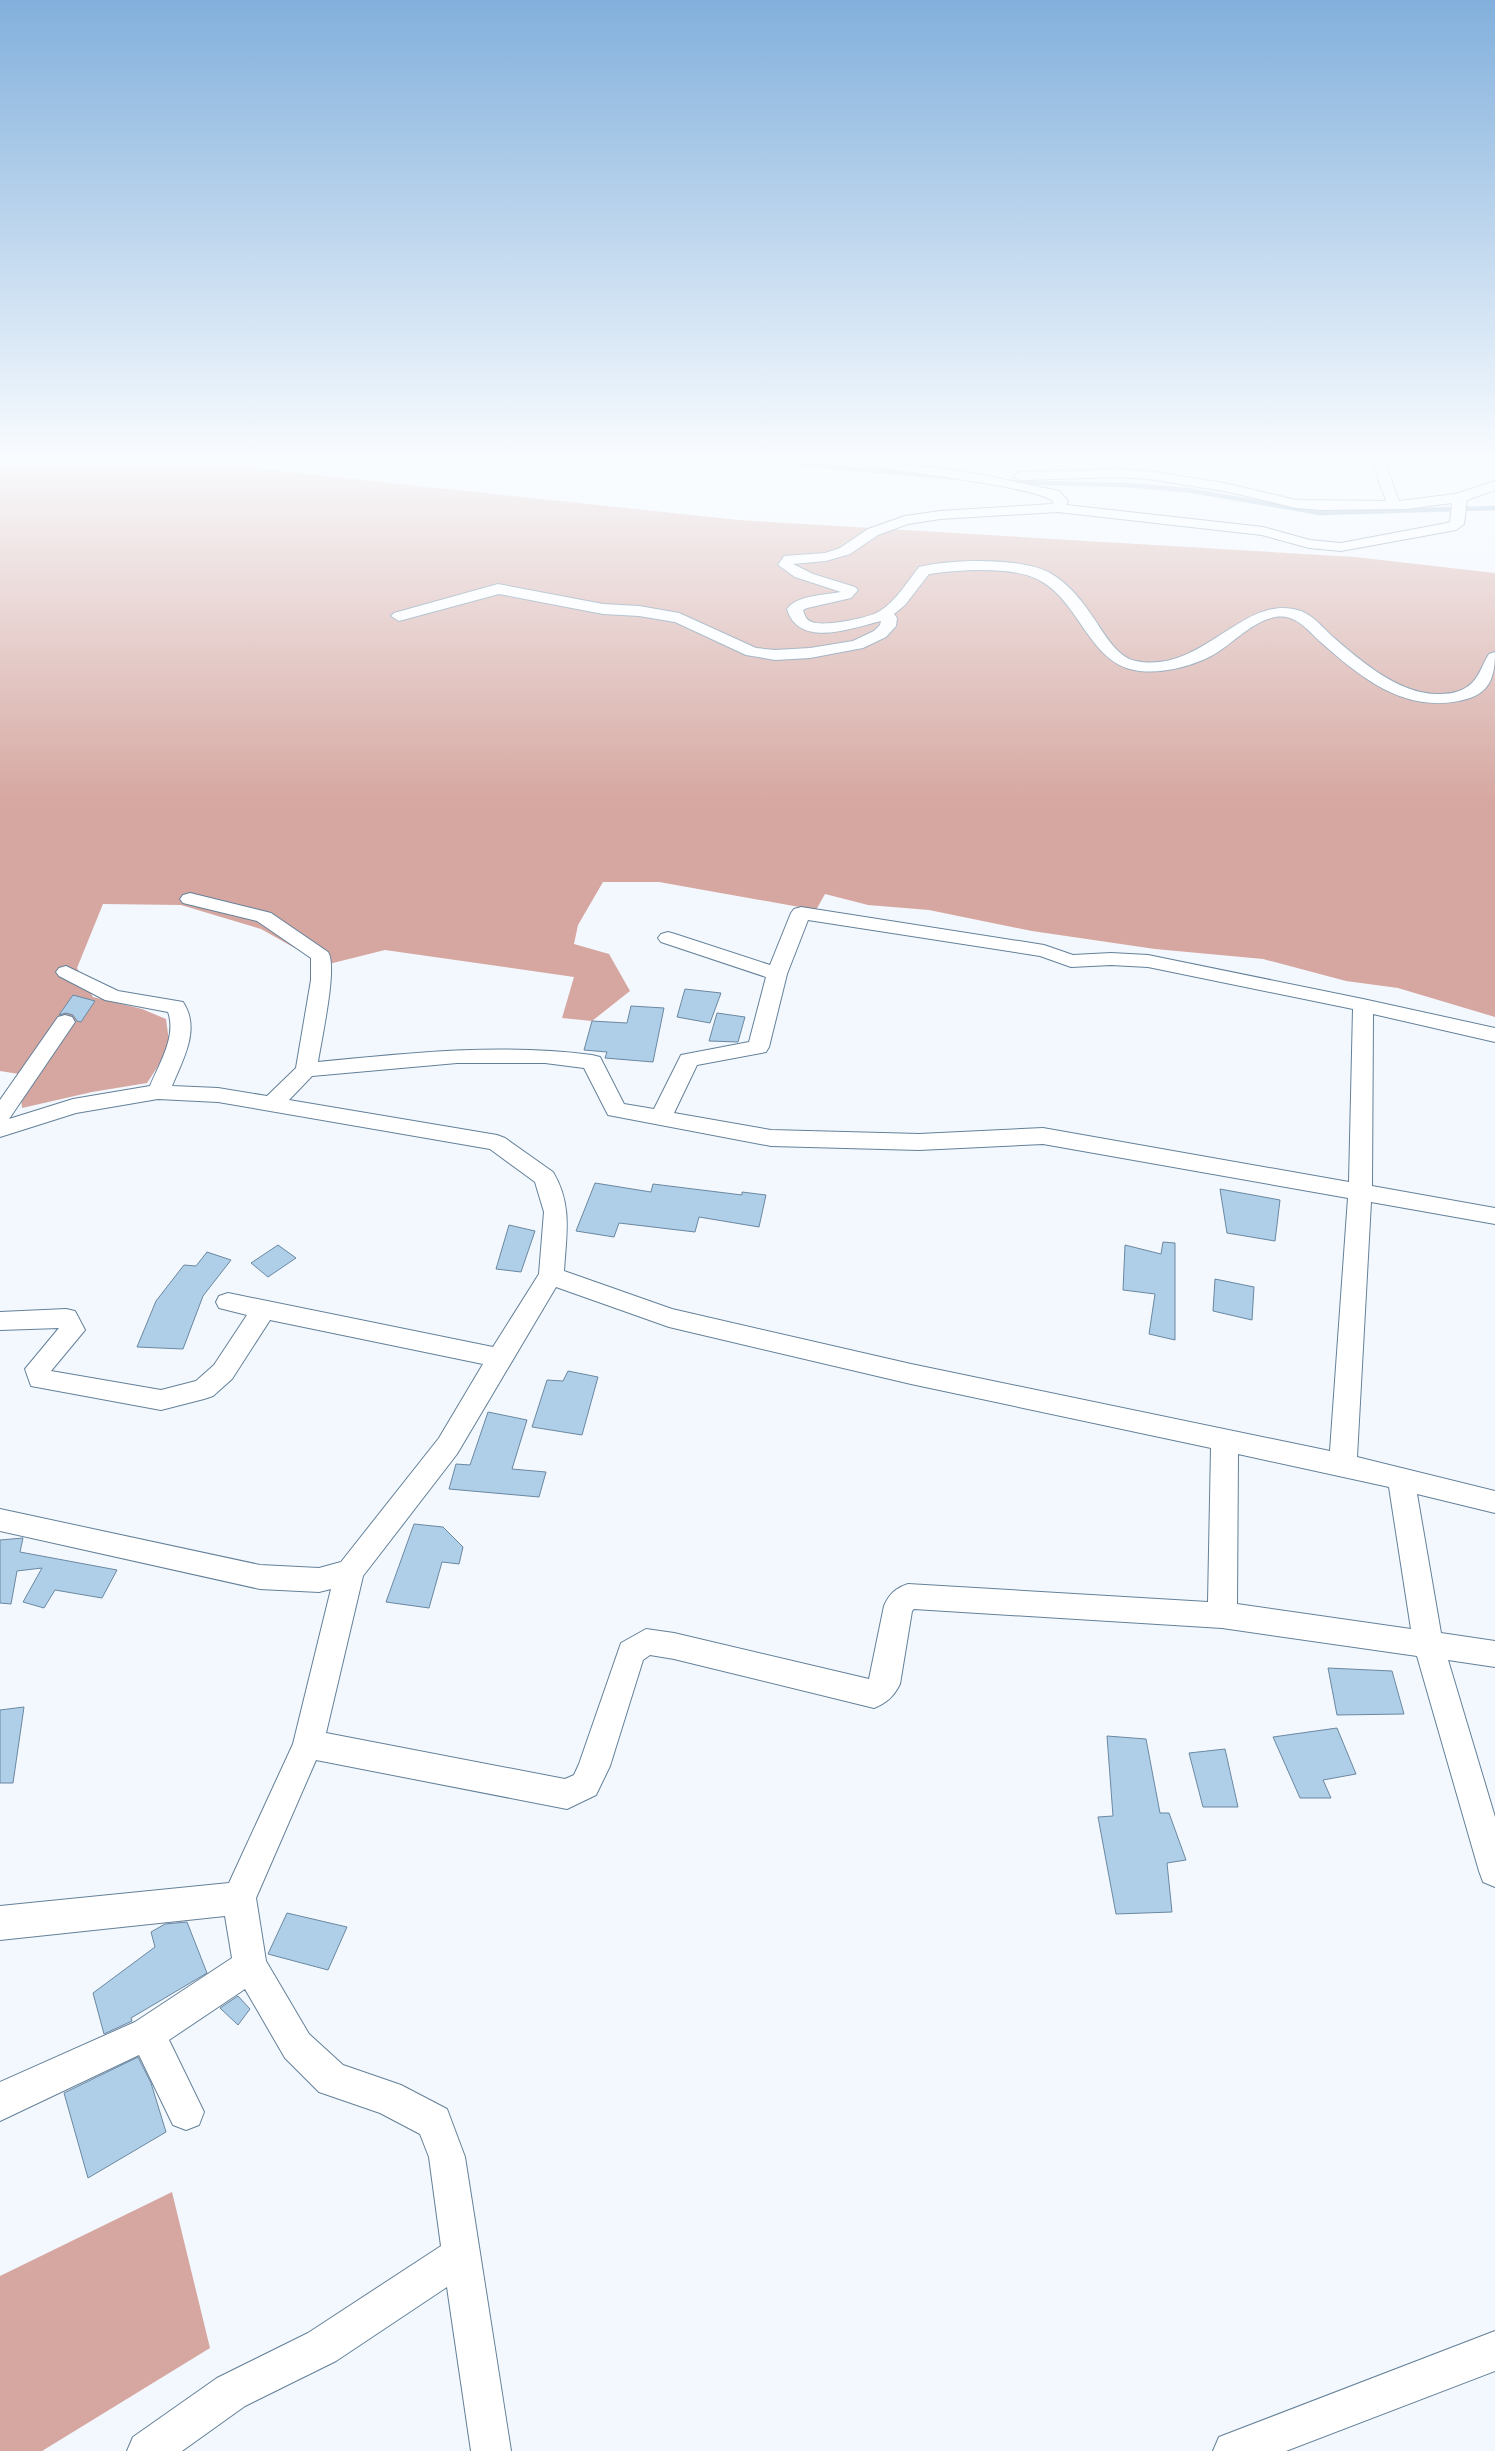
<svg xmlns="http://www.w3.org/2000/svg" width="1495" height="2451" viewBox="0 0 1495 2451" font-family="Jost,sans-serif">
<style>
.forest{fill:#d6a7a0}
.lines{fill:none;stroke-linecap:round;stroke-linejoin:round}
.stream{stroke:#89abc9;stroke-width:4.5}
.building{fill:#afcee8;stroke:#6b88a1}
.minor-casing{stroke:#648099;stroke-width:2}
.minor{fill:#fff;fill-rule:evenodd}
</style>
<rect width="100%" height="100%" fill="#f2f8fe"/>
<path class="forest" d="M0,461H186L738,520L1355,557L1495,573V1017L1398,988L1346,981L1263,959L1155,949L1032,931L929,910L868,905L825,894L816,910L659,882H603L578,925L574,944L609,954L630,991L592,1021L562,1018L574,977L385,950L325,965L261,929L181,905L103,904L77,968L93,997L142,1009L166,1019L170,1048L147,1083L92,1092L22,1108L19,1074L0,1071Z
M172,2192L210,2348L42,2451H0V2276Z"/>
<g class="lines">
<path class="stream" d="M764,461L958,478
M1009,482L1124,485L1187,490L1320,513L1495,508"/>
</g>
<path class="building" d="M685,989L721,993L710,1023L677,1017Z
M73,995L95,1001L81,1022L77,1021L73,1015L66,1013L59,1015Z
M631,1006L664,1008L653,1062L605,1058L607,1052L584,1050L592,1021L627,1023Z
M717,1013L745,1017L738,1042L709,1041Z
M595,1183L651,1192L653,1184L742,1195V1192L766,1195L759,1227L699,1217L695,1232L619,1223L614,1237L576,1231Z
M1220,1189L1280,1200L1275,1241L1227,1233Z
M509,1225L535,1231L521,1272L496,1269Z
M1163,1242L1175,1243V1340L1149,1334L1155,1294L1123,1290L1125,1245L1161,1254Z
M278,1245L296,1258L268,1277L251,1263Z
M207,1252L231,1260L203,1296L183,1349L137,1347L156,1301L184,1265L196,1266Z
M1215,1279L1254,1287L1252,1320L1213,1311Z
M568,1371L598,1377L582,1435L532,1427L547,1380L563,1381Z
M488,1412L527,1420L512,1469L546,1472L539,1497L449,1489L456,1464L470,1465Z
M414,1524L443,1527L463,1547L459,1564L442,1562L429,1608L386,1602Z
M23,1538L20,1552L117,1570L102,1598L55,1590L44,1608L23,1602L42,1568L17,1571L11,1604L0,1603V1540Z
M1328,1668L1392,1671L1404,1714L1337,1715Z
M24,1707L13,1783H0V1710Z
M1337,1728L1356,1774L1323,1780L1331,1798H1300L1273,1737Z
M1107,1736L1146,1739L1160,1813H1169L1186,1860L1167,1863L1172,1912L1116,1914L1098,1817L1113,1816Z
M1225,1749L1238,1807H1203L1189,1753Z
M287,1913L347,1927L328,1970L268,1954Z
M187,1922L207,1973L131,2018L132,2021L104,2034L93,1993L155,1947L151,1932L165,1924Z
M238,1996L250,2009L238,2025L220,2008Z
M138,2057L151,2083L166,2132L88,2178L64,2093Z"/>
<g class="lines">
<g class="minor-casing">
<path id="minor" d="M862,461H887L903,464L904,461H916V466L964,471L1059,491L1068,501L1066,505L1263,527L1310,540L1341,543L1447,523L1450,522L1452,503L1407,509L1321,510L1296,508L1224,491L1148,479L1120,477L1020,480L1013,476L1020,472L1120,469L1148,471L1224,483L1296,500L1386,501L1372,461H1384L1399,501L1455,494L1495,481V490L1467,500L1464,524L1456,530L1341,551L1309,548L1262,535L1058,512L940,519L908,524L878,535L850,554L826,561L793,564L813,574L855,587L858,590L851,598L807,608L803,610C805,616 806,620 812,622C824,627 869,618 880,611C897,600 907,582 919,567C950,559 1021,557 1050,573C1066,582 1080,598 1090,613C1102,629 1115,657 1136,661C1203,675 1244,591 1301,611C1314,616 1323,628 1333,637C1362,662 1401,696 1441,694C1452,694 1464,691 1472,683C1480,675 1483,663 1489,654L1495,652C1495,677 1490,694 1463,700C1407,714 1362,679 1323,644C1313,636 1303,622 1290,618C1262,609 1234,644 1211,656C1190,667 1158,675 1134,670C1089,662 1078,598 1037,579C1011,566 958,570 929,574L905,605L894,614L897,618L896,626L886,637L863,648L810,658L775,660L746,655L675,622L639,616L603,614L499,594L399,621L391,616L394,613L498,584L603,604L639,606L679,613L756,648L775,650L810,648L853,641L874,631L880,625L881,621C852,628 799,649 787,609C797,595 825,595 841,592L795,577L778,565L784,556L825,553L840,548L868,529L905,516L940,511L1053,504L1054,502C1038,486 896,472 863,464Z
M190,893L271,913L328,952C338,966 321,1041 318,1062C410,1053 500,1043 592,1055L600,1057L624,1104L654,1109L681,1055L749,1042L766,977L661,942L658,938L661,934L668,932L675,934L770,965L791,913L794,909L801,907L1044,945L1073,955L1111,953L1148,955L1363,999L1495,1028V1042L1373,1014L1372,1186L1495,1208V1224L1371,1202L1357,1457L1495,1491V1513L1417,1494L1441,1633L1495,1641V1667L1448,1660L1495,1817V1887L1483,1882L1479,1871L1417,1656L1222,1628L914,1609L912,1611L900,1684C894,1696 887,1703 874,1708L674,1659L650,1655L643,1660L610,1766L596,1795L567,1809L316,1760L256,1898L266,1961L309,2034L343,2065L401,2085L447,2109L465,2157L511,2451H471L447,2287L336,2361L245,2406L182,2451H127L133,2437L217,2378L308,2333L441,2246L429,2157L420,2134L380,2113L319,2092L285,2058L245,1989L169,2040L204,2112L199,2125L186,2130L173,2125L139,2055L0,2121V2082L135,2022L232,1958L225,1916L0,1940V1906L229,1883L293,1744L331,1589L319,1592L260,1589L0,1531V1509L260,1565L319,1568L341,1562L439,1438L483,1364L270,1320L232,1379L213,1396L204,1399L161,1410L31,1386L25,1369L59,1328L0,1330V1312L66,1309L75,1311L85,1330L51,1371L161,1390L196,1381L214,1365L247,1315L219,1308L216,1302L219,1296L228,1293L493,1347L539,1274L544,1212L535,1182L490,1149L218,1102L158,1099L76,1113L0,1137V1100L58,1017L65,1015L72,1017L75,1022L9,1119L73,1099L150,1086C159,1064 177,1036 168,1012L105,1000L59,976L56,972L59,968L66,966L118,991L183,1002C201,1029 183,1059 172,1086L218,1088L267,1096L296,1068L311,980V958L257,921L183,903L180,899L183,895ZM808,920L1040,956L1071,967L1111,965L1148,967L1353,1009L1349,1182L1043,1128L919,1134L771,1130L674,1113L697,1065L766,1052L769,1047L787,974ZM457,1063H545L584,1068L608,1115L771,1146L919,1150L1043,1144L1348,1198L1330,1451L911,1364L672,1309L564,1271C566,1236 573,1205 553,1172L505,1138L497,1135L289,1100L312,1076ZM556,1287L669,1327L911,1384L1211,1448L1208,1602L908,1584C896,1588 889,1594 884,1606L869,1679L674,1633L646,1629L621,1643L579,1764L574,1775L565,1779L326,1733L363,1576L457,1454ZM1238,1454L1389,1487L1411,1629L1237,1604Z
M1495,2331V2371L1286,2451H1213L1219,2437Z"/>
</g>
<use href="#minor" class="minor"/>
</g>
<linearGradient id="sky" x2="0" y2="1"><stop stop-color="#82b0dc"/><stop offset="0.57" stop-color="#f9fcff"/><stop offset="1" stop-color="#f9fcff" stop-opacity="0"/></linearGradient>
<rect width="1495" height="804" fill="url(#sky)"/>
</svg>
